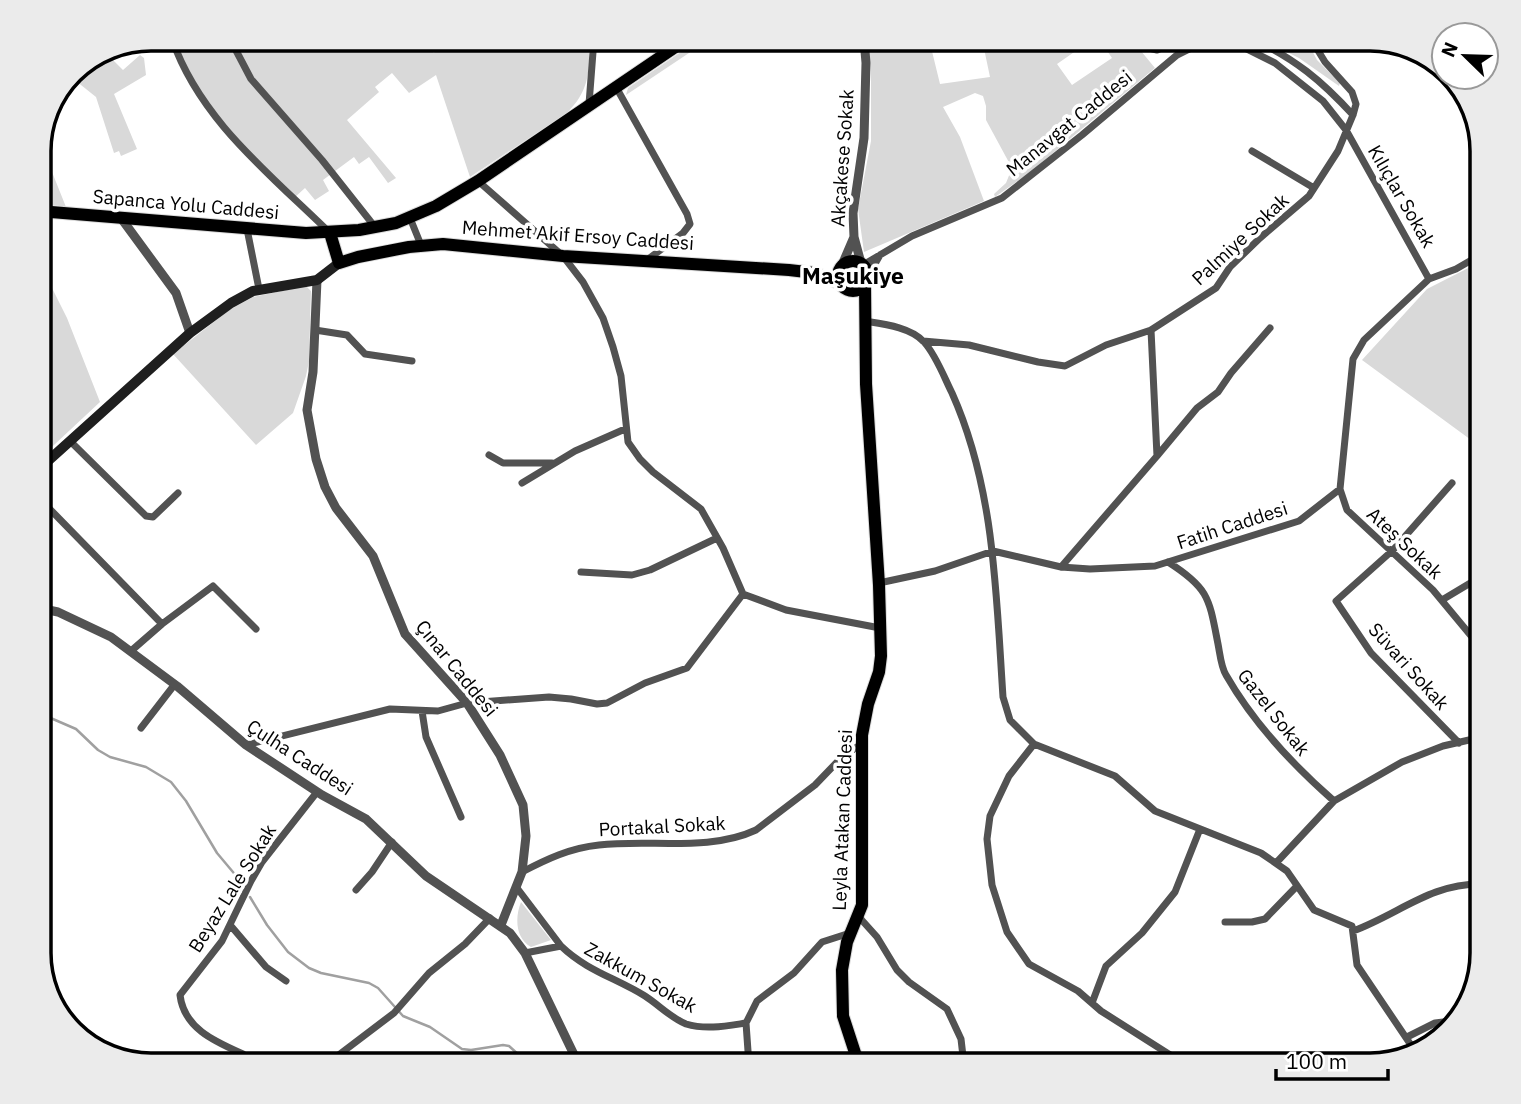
<svg xmlns="http://www.w3.org/2000/svg" width="1521" height="1104" viewBox="0 0 1521 1104" font-family="'IBM Plex Sans',sans-serif">
<style>
.green{fill:#d9d9d9}
.lines{fill:none;stroke-linecap:round;stroke-linejoin:round}
.stream{stroke:#a0a0a0;stroke-width:2.5}
.primary-casing{stroke:#dbdbdb;stroke-width:14}
.minor{stroke:#525252;stroke-width:7}
.tertiary{stroke:#525252;stroke-width:9}
.secondary{stroke:#1f1f1f;stroke-width:10}
.primary{stroke:#000;stroke-width:12}
.labels{text-anchor:middle;stroke-width:7;stroke-linejoin:round;paint-order:stroke}
.street-label{font-size:19px;fill:#000;stroke:#fff}
.quarter-label{font-size:23px;font-weight:bold;fill:#000;stroke:#fff}
.rim{fill:none;stroke:#000;stroke-width:3.5}
</style>
<rect width="100%" height="100%" fill="#fff"/>
<path class="green" d="M172,39H416L415,46L422,44L434,53L444,39H589C589,70 591,89 567,113L470,177L436,75L409,93L392,73L375,87L379,92L347,120L396,178L388,183L369,157L359,164L354,157L323,180L329,191L315,200L305,188L294,198L212,115Z
M700,39H710L626,95L628,88Z
M868,39H929L940,84L990,77L982,39H1093L1057,64L1072,85L1112,58L1099,39H1119L1128,51L1136,45L1155,68L1029,173L995,197L994,194L1006,183L1012,168L986,120V106L983,96L975,93L943,107L960,137L984,201L864,252L858,209L871,141V72Z
M1261,39H1306L1317,60L1340,83L1339,86L1299,58Z
M112,53L113,60L123,70L140,55L144,58L146,75L114,94L137,149L121,156L119,151L114,153L96,97L71,77L77,67Z
M40,142L66,207L39,203Z
M1482,261V448L1362,360L1427,289Z
M39,262L67,318L100,402L39,459Z
M306,286L311,291L309,361L306,376L293,413L256,445L173,354L229,310L253,297Z
M521,902L551,940L531,947C515,938 515,917 521,902Z"/>
<g class="lines">
<path class="stream" d="M39,713L76,729L98,750L110,757L146,767L171,782L186,801L217,853L243,884
M250,897L267,925L288,952L309,968L321,973L369,983L378,988L403,1016L430,1027L462,1049L471,1050L503,1045L509,1046L530,1065"/>
<g class="primary-casing">
<path id="primary" d="M39,211L306,233L359,230L396,223L436,206L478,181L687,39
M330,233L339,263L358,257L409,247L443,244L563,256L789,270L815,273L841,284
M838 276a15 15 0 1 1 30 0a15 15 0 1 1-30 0Z
M859,1065L843,1016L842,970L847,942L862,905V735L868,704L879,672L881,656L879,585L866,384L865,284"/>
</g>
<path class="minor" d="M172,39C200,120 270,174 330,233
M230,39L251,79L322,160L375,227
M1137,39L1149,48L1157,50L1180,39
M1253,39C1295,59 1321,80 1353,115
M616,87L687,214L690,224L683,233L647,260
M589,104L594,39
M1252,151L1314,188
M478,181L563,256L583,282L603,318L613,347L621,376L628,442L640,459L653,472L701,509L723,548L743,594
M410,218L421,245
M247,229L259,289
M863,265L912,236L1002,198L1082,135L1177,55L1205,41L1229,40L1275,63L1323,101L1346,130L1429,279
M868,276L880,255
M864,321C883,324 911,327 924,342C936,355 944,377 952,393C995,489 996,594 1003,697L1010,720L1034,744L1115,776L1155,811L1261,853L1287,871L1314,910L1352,926L1357,965L1417,1054
M315,330L347,335L365,354L412,361
M923,341L969,345L1038,362L1065,366L1106,345L1151,330L1216,288L1230,267L1260,238L1309,196L1338,151L1353,115L1356,104L1352,92L1325,62L1311,39
M70,441L146,516L153,517L178,493
M489,455L503,463H552
M1157,456L1197,408L1218,392L1231,373L1270,328
M522,483L575,451L625,429
M1452,483L1393,550L1336,601L1371,653L1459,743
M1340,489L1347,510L1433,590L1482,649
M39,498L162,624
M1168,562C1209,588 1209,598 1218,644C1220,654 1221,667 1226,675C1254,724 1293,765 1334,801
M1061,567L1157,456L1151,330
M581,572L632,575L650,570L717,538
M879,583L935,571L993,551L1061,567L1090,569L1155,566L1299,521L1340,489L1353,359L1364,340L1429,279L1456,269L1482,254
M743,594L786,610L880,628
M1442,600L1482,576
M131,651L162,624L213,586L256,629
M422,711L426,737L461,817
M141,728L175,684
M1034,744L1009,776L990,816L987,839L992,885L1007,932L1029,964L1078,991L1101,1011L1186,1065
M246,745L390,709L438,711L467,703L549,697L571,699L597,704L607,703L645,683L687,668L743,594
M1276,863L1334,801L1402,762L1443,746L1482,737
M522,872C547,859 570,848 599,845C650,839 709,852 756,830L815,785L840,759L861,744
M517,888L561,946
M356,890L372,872L392,842
M859,917L877,937L897,970L909,982L947,1009L961,1039L964,1065
M1225,922H1252L1265,919L1297,886
M231,926L266,967L286,981
M1353,931C1399,914 1431,883 1482,884
M525,953L561,946C587,971 616,978 645,996C659,1005 671,1018 686,1024C706,1030 726,1026 746,1023
M1092,1003L1106,966L1142,933L1175,892L1200,829
M1407,1037L1435,1023L1460,1020
M243,1054C216,1042 184,1029 180,995L222,941L251,881L262,862L317,792
M321,1065L336,1057
M341,1065L336,1057L394,1013L429,973L465,944L490,918
M749,1065L746,1023L757,1001L794,973L822,942L850,933"/>
<path class="tertiary" d="M121,218L176,293L190,333
M861,263L854,237L853,213L864,138L866,63L864,39
M842,265L854,237
M317,280L313,372L307,410L316,459L325,487L336,508L373,556L405,634L467,703L500,755L523,805L526,836L522,872L501,925
M39,608L58,612L111,637L177,686L246,745L322,795L366,819L426,876L510,933L525,953L579,1065"/>
<path class="secondary" d="M39,469L190,333L231,303L253,291L317,280L339,263"/>
<use href="#primary" class="primary"/>
</g>
<g class="labels">
<g class="street-label">
<text transform="translate(1069 123) rotate(-39)" y="7">Manavgat Caddesi</text>
<text transform="translate(842 158) rotate(-86)" y="7">Akçakese Sokak</text>
<text transform="translate(1402 196) rotate(60)" y="7">Kılıçlar Sokak</text>
<text transform="translate(186 204) rotate(5)" y="7">Sapanca Yolu Caddesi</text>
<text transform="translate(578 235) rotate(4)" y="7">Mehmet Akif Ersoy Caddesi</text>
<text transform="translate(1240 239) rotate(-43)" y="7">Palmiye Sokak</text>
<text transform="translate(1232 525) rotate(-18)" y="7">Fatih Caddesi</text>
<text transform="translate(1405 543) rotate(43)" y="7">Ateş Sokak</text>
<text transform="translate(1409 666) rotate(48)" y="7">Süvari Sokak</text>
<text transform="translate(457 668) rotate(51)" y="7">Çınar Caddesi</text>
<text transform="translate(1274 712) rotate(52)" y="7">Gazel Sokak</text>
<text transform="translate(300 757) rotate(33)" y="7">Çulha Caddesi</text>
<text transform="translate(842 820) rotate(-88)" y="7">Leyla Atakan Caddesi</text>
<text transform="translate(662 826) rotate(-3)" y="7">Portakal Sokak</text>
<text transform="translate(232 888) rotate(-58)" y="7">Beyaz Lale Sokak</text>
<text transform="translate(641 977) rotate(29)" y="7">Zakkum Sokak</text>
</g>
<g class="quarter-label">
<text x="853" y="284">Maşukiye</text>
</g>
</g>
<path d="M0 0H1521V1104H0ZM151 51H1370A100 100 0 0 1 1470 151V953A100 100 0 0 1 1370 1053H151A100 100 0 0 1 51 953V151A100 100 0 0 1 151 51Z" fill="#ebebeb" fill-rule="evenodd"/>
<path class="rim" d="M151 51H1370A100 100 0 0 1 1470 151V953A100 100 0 0 1 1370 1053H151A100 100 0 0 1 51 953V151A100 100 0 0 1 151 51Z"/>
<g transform="translate(1465 56) rotate(293)"><circle r="33" fill="#ffffff" stroke="#999999" stroke-width="2"/>
<path d="M0-5L12 26L0 18L-12 26Z" fill="#000000"/>
<text y="-10" font-size="19" font-weight="bold" text-anchor="middle" fill="#000000">N</text>
</g>
<path d="M1276 1069v10h112v-10" fill="none" stroke="#000000" stroke-width="3.5"/>
<text x="1286" y="1069" font-size="21" fill="#000000" stroke="#ffffff" stroke-width="5" paint-order="stroke">100 m</text>
</svg>
